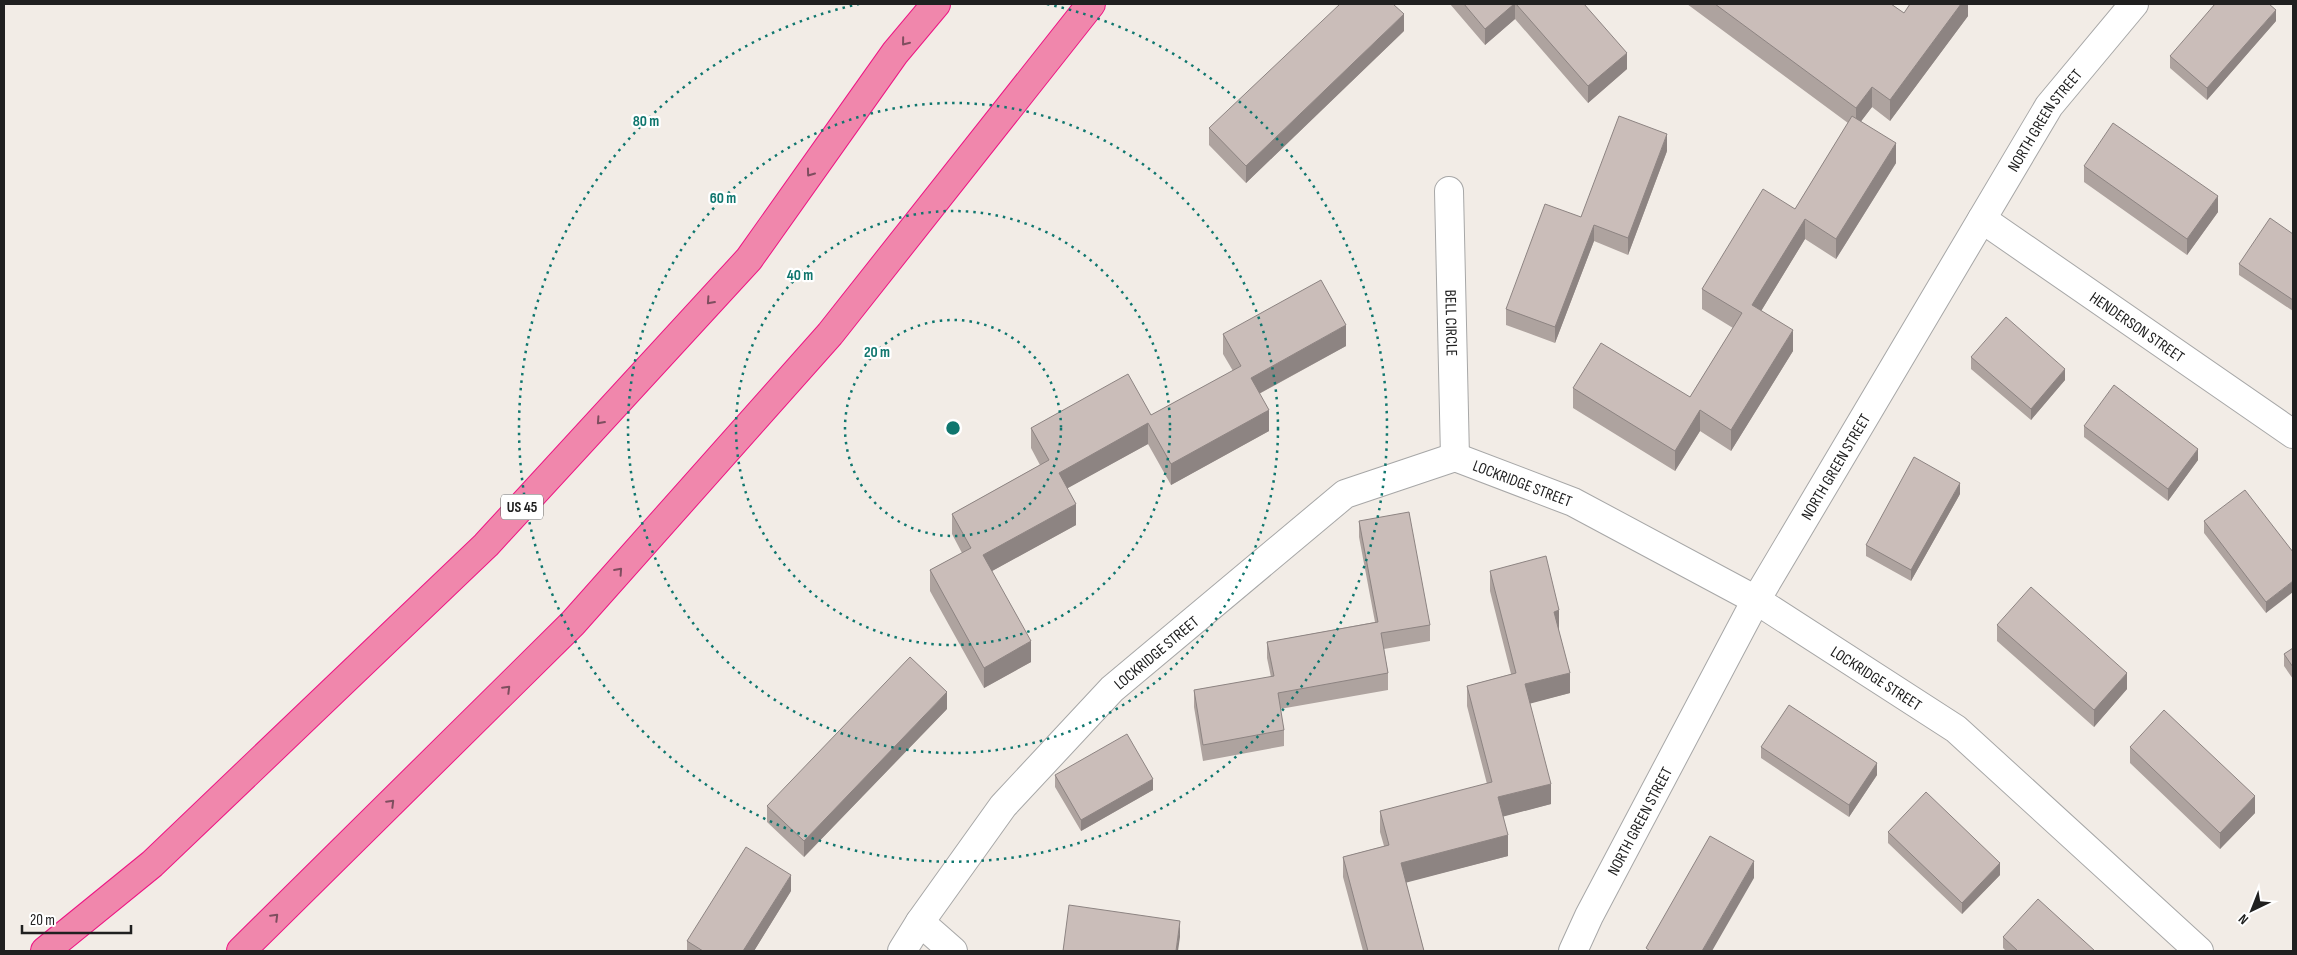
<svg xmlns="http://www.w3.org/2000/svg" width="2297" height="955" viewBox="0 0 2297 955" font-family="'Sofia Sans Condensed',sans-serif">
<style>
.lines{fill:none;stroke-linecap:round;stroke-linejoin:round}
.minor-casing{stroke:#a7a7a7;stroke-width:30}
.tertiary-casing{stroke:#a7a7a7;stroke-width:30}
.motorway-casing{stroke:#ed1684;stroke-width:30}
.minor{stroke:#fff;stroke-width:28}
.tertiary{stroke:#fff;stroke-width:28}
.motorway{stroke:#f087ac;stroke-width:28}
.wall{fill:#aea39f}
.shaded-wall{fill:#8d8482}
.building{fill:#cabdb9;stroke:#8d8482}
.oneway{stroke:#7e4e5f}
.ring{fill:none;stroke:#0f766e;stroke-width:2.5;stroke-dasharray:2.5 5}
.labels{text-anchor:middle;stroke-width:4.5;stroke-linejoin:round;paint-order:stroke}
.shield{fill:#fff;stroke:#636363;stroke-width:1}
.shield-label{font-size:15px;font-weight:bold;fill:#202020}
.street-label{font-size:16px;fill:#202020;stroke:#fff}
.centre{fill:#0f766e;stroke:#fff;stroke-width:2.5}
.ring-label{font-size:15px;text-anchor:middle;font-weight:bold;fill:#0f766e;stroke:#fff;stroke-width:4.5;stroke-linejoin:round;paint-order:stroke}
</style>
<rect width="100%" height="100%" fill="#f2ece6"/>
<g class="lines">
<g class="minor-casing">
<g id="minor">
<path id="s1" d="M1449,191L1455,457"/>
<path id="s2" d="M1982,219L2293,434"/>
<path d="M920,922L953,951"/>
<path id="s3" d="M902,951L920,922L1003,806L1112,689L1345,494L1455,457L1573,502L1756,600L1956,729L2199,951"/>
</g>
</g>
<g class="tertiary-casing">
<g id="tertiary">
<path id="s4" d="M1573,951L1589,916L1756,600L2049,106L2134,4"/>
</g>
</g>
<g class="motorway-casing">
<path id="motorway" d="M45,951L152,864L486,545L749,259L895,53L936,4
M241,951L573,623L830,334L1091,4"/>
</g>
<use href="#minor" class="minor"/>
<use href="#tertiary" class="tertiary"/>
<use href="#motorway" class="motorway"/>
</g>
<path class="wall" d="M1450,4H1584L1627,69L1588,103L1515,19L1485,45Z
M1687,4H1891L1904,13L1968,4V16L1890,121L1872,107L1861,121L1896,163L1836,259L1805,239L1761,311L1793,351L1731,451L1700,431L1675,471L1573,408V388L1690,397L1733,328L1702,309V289L1795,209L1848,123Z
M2276,21L2207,100L2170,68V56Z
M1404,31L1246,183L1209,145V128Z
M1667,151L1628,255L1594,241L1555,343L1506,325V309L1581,217Z
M2084,166L2218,212L2187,255L2084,182Z
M2293,234V311L2239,275V264Z
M1223,334L1346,346L1259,394L1269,431L1171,485L1148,444L1067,488L1076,525L992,571L1031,662L984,688L930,591V570L962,553L952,534V514L1040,465L1031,448V428L1151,415L1233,371L1223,354Z
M1971,357L2065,380L2031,420L1971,369Z
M2084,426L2198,460L2168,501L2084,437Z
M1960,494L1911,581L1866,556V545Z
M1359,521L1430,625V641L1384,649L1388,673V690L1280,709L1284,730V746L1203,761L1194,707V690L1271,677L1267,658V642L1375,622L1359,537Z
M2204,521L2293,552L2266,613L2204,533Z
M1490,571L1559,631L1570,693L1530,703L1551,804L1503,816L1508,856L1406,882L1424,951H1363L1343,877V857L1384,846L1380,832V811L1487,784L1467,706V686L1511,674L1490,591Z
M1997,625L2127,689L2094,727L1997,641Z
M2293,648V679L2284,666V654Z
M947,709L804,857L767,822V806Z
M1761,747L1877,775L1849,817L1761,758Z
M2130,747L2255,813L2220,849L2130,763Z
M1055,775L1153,790L1081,831L1055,787Z
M1888,832L2000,875L1962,914L1888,843Z
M791,891L754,951H687V941Z
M2003,937L2095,951H2006L2003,948Z"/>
<path class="shaded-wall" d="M1514,4H1515V19L1485,45V29Z
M1961,4H1968V16L1890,121V100Z
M2276,10V21L2207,100V88Z
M1404,14V31L1246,183V166Z
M1627,53V69L1588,103V86Z
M1872,87V107L1856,128V108Z
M1667,134V151L1628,255V238Z
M1896,143V163L1836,259V239Z
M2218,196V212L2187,255V239Z
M1805,219V239L1752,326V305Z
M1594,225V241L1555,343V327Z
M1346,325V346L1251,398V378Z
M1793,330V351L1731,451V430Z
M2065,369V380L2031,420V409Z
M1269,410V431L1171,485V464Z
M1700,410V431L1675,471V451Z
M1148,423V444L1059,493V473Z
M2198,449V460L2168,501V489Z
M1960,483V494L1911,581V570Z
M1076,504V525L983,576V555Z
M2293,581V592L2266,613V602Z
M1559,610V631L1554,632V612Z
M1031,641V662L984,688V668Z
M1570,673V693L1525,705V684Z
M2127,673V689L2094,727V710Z
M947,692V709L804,857V841Z
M1877,763V775L1849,817V805Z
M1153,779V790L1081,831V820Z
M1551,784V804L1498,818V797Z
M2255,796V813L2220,849V833Z
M1508,835V856L1401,884V863Z
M1754,861V878L1712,951H1702Z
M2000,863V875L1962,914V903Z
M791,875V891L754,951H743Z
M1180,921V937L1178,951H1176Z"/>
<path class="building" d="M1340,4H1393L1404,14L1246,166L1209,128Z
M1464,4H1514L1485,29Z
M1516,4H1584L1627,53L1588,86Z
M1715,4H1891L1904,13L1910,4H1961L1890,100L1872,87L1856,108Z
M2215,4H2269L2276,10L2207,88L2170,56Z
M1619,116L1667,134L1628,238L1594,225L1555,327L1506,309L1545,204L1581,217Z
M1852,116L1896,143L1836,239L1805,219L1752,305L1793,330L1731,430L1700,410L1675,451L1573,388L1601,343L1690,397L1742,313L1702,289L1763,189L1795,209Z
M2113,123L2218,196L2187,239L2084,166Z
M2270,218L2293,234V300L2239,264Z
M1321,280L1346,325L1251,378L1269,410L1171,464L1148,423L1059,473L1076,504L983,555L1031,641L984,668L930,570L971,548L952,514L1049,460L1031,428L1128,374L1151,415L1241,366L1223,334Z
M2006,317L2065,369L2031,409L1971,357Z
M2114,385L2198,449L2168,489L2084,426Z
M1914,457L1960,483L1911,570L1866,545Z
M2245,490L2293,552V581L2266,602L2204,521Z
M1409,512L1430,625L1381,633L1388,673L1278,693L1284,730L1203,745L1194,690L1274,676L1267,642L1378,622L1359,521Z
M1546,556L1559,610L1554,612L1570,673L1525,684L1551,784L1498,797L1508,835L1401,863L1424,951H1368L1343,857L1389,845L1380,811L1492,782L1467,686L1516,673L1490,571Z
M2031,587L2127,673L2094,710L1997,625Z
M2293,648V667L2284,654Z
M910,657L947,692L804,841L767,806Z
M1789,705L1877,763L1849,805L1761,747Z
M2164,710L2255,796L2220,833L2130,747Z
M1127,734L1153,779L1081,820L1055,775Z
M1926,792L2000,863L1962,903L1888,832Z
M1710,836L1754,861L1702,951H1650L1646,948Z
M746,847L791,875L743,951H703L687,941Z
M2038,899L2095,951H2018L2003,937Z
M1069,905L1180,921L1176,951H1063Z"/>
<defs><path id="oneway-chevron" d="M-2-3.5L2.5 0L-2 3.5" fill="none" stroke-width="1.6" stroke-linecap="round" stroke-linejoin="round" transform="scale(1.25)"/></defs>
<g class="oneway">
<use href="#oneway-chevron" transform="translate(905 42) rotate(129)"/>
<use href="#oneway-chevron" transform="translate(810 173) rotate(126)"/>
<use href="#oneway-chevron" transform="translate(710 301) rotate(132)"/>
<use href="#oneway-chevron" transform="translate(600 421) rotate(132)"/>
<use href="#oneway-chevron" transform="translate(619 571) rotate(-48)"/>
<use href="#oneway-chevron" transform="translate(507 689) rotate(-45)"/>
<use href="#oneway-chevron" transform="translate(391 803) rotate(-45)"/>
<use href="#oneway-chevron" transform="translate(275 917) rotate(-45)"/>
</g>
<g class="ring">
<circle cx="953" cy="428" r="108"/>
<circle cx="953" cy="428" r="217"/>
<circle cx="953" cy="428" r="325"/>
<path d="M1047 4A434 434 0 1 1 859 4"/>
</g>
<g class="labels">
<rect class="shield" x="501" y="494.5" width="42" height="25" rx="4"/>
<g class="shield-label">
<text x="522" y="512">US 45</text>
</g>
<g class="street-label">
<text dy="6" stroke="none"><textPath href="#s4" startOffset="956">NORTH GREEN STREET</textPath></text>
<text dy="6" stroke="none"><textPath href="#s1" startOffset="132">BELL CIRCLE</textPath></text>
<text dy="6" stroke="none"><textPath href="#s2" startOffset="189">HENDERSON STREET</textPath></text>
<text dy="6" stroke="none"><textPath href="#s4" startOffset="551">NORTH GREEN STREET</textPath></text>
<text dy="6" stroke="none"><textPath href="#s3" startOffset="829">LOCKRIDGE STREET</textPath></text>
<text dy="6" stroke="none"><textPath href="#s3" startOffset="394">LOCKRIDGE STREET</textPath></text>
<text dy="6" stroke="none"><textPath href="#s3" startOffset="1234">LOCKRIDGE STREET</textPath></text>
<text dy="6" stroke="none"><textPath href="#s4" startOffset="146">NORTH GREEN STREET</textPath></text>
</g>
</g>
<circle cx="953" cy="428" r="8" class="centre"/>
<g class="ring-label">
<text x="646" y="126">80 m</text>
<text x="723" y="203">60 m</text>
<text x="800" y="280">40 m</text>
<text x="877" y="357">20 m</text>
</g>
<rect width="2297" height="955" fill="none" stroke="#202020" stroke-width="10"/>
<g transform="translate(2252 910) rotate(223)" stroke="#ffffff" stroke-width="4" paint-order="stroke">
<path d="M0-4L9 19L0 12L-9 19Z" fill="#202020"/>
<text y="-8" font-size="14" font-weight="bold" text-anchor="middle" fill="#202020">N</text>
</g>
<path d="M22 925v8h109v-8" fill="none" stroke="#202020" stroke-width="2.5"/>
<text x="30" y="925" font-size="15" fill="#202020" stroke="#ffffff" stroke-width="4" paint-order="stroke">20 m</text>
</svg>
